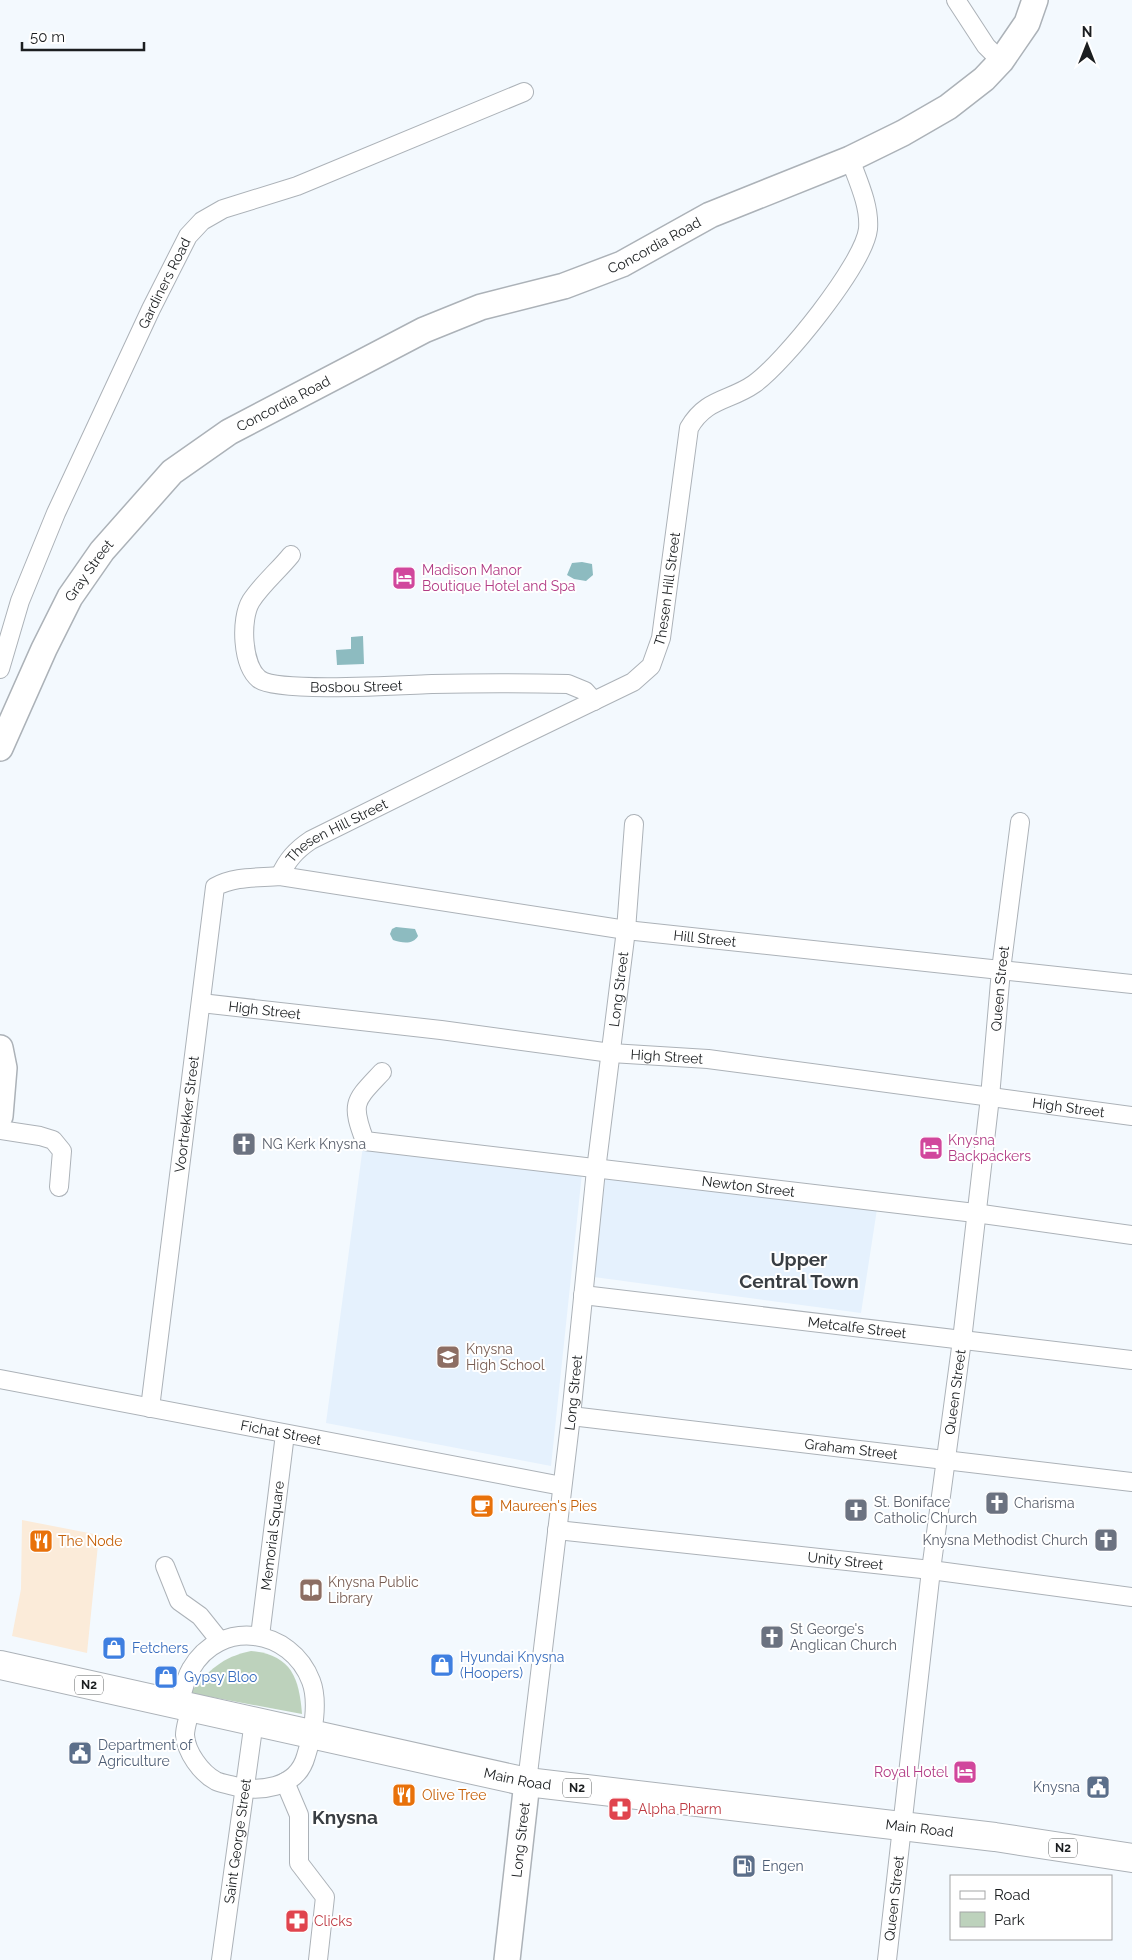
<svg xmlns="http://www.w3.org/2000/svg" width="1132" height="1960" viewBox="0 0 1132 1960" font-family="Raleway,sans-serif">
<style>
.commercial{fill:#fbebd9}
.built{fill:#e5f1fd}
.green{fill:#bdd2bc}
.water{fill:#8dbbc0}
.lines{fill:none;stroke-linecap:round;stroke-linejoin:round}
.street-casing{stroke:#acb2b8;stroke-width:20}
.secondary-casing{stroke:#acb2b8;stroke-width:28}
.highway-casing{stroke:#acb2b8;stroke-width:30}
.street{stroke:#fff;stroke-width:18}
.secondary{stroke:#fff;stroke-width:25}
.highway{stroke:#fff;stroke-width:28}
.labels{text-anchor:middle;stroke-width:4;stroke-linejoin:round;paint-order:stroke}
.shield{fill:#fff;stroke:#5f6263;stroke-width:1}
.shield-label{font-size:12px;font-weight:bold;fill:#1b1e20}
.street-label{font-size:14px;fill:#1b1e20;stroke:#fff}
.hotel-label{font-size:14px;fill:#b23c85;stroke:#fff;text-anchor:start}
.worship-label{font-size:14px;fill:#5b616d;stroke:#fff;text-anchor:start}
.education-label{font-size:14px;fill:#785e54;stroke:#fff;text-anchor:start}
.food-label{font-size:14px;fill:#c56008;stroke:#fff;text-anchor:start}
.shop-label{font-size:14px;fill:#366cbe;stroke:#fff;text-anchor:start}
.service-label{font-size:14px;fill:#4e5e75;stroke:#fff;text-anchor:start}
.health-label{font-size:14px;fill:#be3a42;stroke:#fff;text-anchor:start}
.district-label{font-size:19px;font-weight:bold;fill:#393e43;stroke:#fff}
</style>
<rect width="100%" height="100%" fill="#f3f9fe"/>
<path class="commercial" d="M22,1520L99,1535L87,1653L12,1636L21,1589Z"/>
<path class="built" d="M363,1146L582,1173L551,1466L326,1423Z
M603,1176L877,1209L861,1313L594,1277Z"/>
<path class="green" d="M251,1651C291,1655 299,1677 302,1714L190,1693C209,1670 222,1657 251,1651Z"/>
<path class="water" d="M582,562L592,564L593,575L586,581L574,579L567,575L572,563Z
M363,636L364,664L337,665L336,650L351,649V637Z
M396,927L415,929L418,936C413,945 402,943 393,940L390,934L392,929Z"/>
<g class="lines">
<g class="street-casing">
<g id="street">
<path d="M956,0L986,46L1001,61"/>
<path id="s1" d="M291,555C279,570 262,584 251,601C240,619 242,665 259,679C277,693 403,685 432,684C477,683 523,683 568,684L585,691L594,701"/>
<path id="s2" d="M0,669L20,601L56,513L151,309L188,236L202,221L223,209L297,186L524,92"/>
<path id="s3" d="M280,876C287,860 296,850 311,840L515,739L633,682L651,666L661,638L689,428C706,398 730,401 754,384C783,364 864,264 868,229C870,206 858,181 850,159"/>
<path id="s4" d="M201,1003L441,1030L611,1053L708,1059L1132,1116"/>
<path id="s5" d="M382,1072C355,1101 350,1102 365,1141L975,1213L1132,1235"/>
<path d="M0,1130L40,1136L53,1140L62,1151L59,1187"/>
<path id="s6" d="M583,1295L1132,1360"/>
<path id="s7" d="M0,1379L562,1486"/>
<path id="s8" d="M150,1408L215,887C234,876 258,878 280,876L626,930L1132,984"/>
<path id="s9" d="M571,1416L1132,1482"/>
<path id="s10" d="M557,1530L931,1570L1132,1597"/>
<path d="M165,1566L179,1601L200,1616L220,1641"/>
<path id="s11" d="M260,1636L285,1434"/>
<path d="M179,1705C182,1694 185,1679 191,1669C220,1618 291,1628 311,1681C319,1702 313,1734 306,1756C297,1789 259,1793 230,1785C226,1784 220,1783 216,1781C201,1773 186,1752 185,1735C185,1727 189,1717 190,1709"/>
<path d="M285,1782L299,1815V1863L325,1897L318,1960"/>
<path id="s12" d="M527,1782L571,1416L596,1170L626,930L634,824"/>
<path id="s13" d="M221,1960L254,1721"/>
<path id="s14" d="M887,1960L931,1570L962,1340L990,1097L1001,970L1020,822"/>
</g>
</g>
<g class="secondary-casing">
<g id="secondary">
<path id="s15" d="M0,748L44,649L70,597L102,551L172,472L229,432L424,330L481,307L564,286L622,264L710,215L850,159L903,133L948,107L984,79L1001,61L1027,23L1035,0"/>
<path d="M0,1048L4,1068L0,1116"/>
<path id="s16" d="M507,1960L527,1782"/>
</g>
</g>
<g class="highway-casing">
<g id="highway">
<path id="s17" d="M0,1665L527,1782L995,1837L1132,1858"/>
</g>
</g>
<use href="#street" class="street"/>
<use href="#secondary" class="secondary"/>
<use href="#highway" class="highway"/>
</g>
<defs>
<g id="hotel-square" transform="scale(1.25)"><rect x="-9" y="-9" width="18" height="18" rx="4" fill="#d1479c" stroke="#fff"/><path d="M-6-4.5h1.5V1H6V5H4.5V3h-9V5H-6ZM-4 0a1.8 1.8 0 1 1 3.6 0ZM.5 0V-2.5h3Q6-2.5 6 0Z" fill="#fff"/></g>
<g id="church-square" transform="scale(1.25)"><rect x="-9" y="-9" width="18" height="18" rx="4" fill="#6b7280" stroke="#fff"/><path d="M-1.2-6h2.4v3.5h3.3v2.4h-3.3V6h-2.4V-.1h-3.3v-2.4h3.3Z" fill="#fff"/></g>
<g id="school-square" transform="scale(1.25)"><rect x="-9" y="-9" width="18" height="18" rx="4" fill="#8d6e63" stroke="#fff"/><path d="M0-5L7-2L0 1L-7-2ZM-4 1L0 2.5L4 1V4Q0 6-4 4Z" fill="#fff"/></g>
<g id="cafe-square" transform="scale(1.25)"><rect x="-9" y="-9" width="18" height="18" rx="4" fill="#e8710a" stroke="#fff"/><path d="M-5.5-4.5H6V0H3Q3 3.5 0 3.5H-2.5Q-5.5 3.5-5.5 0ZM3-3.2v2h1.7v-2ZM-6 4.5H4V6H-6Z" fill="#fff"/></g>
<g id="restaurant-square" transform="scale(1.25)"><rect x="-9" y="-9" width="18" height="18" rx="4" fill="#e8710a" stroke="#fff"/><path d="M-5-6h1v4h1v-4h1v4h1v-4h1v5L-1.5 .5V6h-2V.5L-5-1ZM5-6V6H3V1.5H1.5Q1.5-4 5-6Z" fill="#fff"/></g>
<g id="library-square" transform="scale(1.25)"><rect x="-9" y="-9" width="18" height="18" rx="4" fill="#8d6e63" stroke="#fff"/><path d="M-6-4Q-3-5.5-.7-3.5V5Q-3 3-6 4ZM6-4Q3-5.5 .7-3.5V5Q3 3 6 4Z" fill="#fff"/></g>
<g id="shop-square" transform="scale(1.25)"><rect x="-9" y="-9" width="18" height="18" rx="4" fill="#3f7fe0" stroke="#fff"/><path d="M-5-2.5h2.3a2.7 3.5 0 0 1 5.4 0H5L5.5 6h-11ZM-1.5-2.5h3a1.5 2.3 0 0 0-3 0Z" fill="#fff"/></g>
<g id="civic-square" transform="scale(1.25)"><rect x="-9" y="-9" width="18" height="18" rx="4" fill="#5c6f8a" stroke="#fff"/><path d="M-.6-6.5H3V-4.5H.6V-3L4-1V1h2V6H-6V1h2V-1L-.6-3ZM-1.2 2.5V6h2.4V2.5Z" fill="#fff"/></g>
<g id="pharmacy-square" transform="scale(1.25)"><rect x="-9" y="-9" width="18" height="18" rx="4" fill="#e0444e" stroke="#fff"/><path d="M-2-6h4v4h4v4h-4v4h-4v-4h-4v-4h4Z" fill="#fff"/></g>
<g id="fuel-square" transform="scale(1.25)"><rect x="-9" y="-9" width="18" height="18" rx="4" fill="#5c6f8a" stroke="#fff"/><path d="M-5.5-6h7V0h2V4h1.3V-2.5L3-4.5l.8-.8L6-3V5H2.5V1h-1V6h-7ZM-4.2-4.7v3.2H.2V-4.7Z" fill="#fff"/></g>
</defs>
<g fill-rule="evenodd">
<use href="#hotel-square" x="404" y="578"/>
<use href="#church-square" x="244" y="1144"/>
<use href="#hotel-square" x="931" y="1148"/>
<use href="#school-square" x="448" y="1357"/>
<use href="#church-square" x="997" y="1503"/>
<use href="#cafe-square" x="482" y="1506"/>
<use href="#church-square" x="856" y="1510"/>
<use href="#church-square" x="1106" y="1540"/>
<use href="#restaurant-square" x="41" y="1541"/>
<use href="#library-square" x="311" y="1590"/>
<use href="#church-square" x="772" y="1637"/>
<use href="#shop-square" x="114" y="1648"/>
<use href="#shop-square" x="442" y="1665"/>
<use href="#shop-square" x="166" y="1677"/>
<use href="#civic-square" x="80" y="1753"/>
<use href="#hotel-square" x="965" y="1772"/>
<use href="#civic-square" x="1098" y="1787"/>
<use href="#restaurant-square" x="404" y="1795"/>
<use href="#pharmacy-square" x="620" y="1809"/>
<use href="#fuel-square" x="744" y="1866"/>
<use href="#pharmacy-square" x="297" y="1921"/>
</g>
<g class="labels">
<g class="shield">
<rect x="75" y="1675.5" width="28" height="19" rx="4"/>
<rect x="563" y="1778.5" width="28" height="19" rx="4"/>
<rect x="1049" y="1838.5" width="28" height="19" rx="4"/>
</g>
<g class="shield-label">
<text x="89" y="1689">N2</text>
<text x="577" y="1792">N2</text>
<text x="1063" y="1852">N2</text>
</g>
<g class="street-label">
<text dy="5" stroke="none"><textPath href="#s15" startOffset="864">Concordia Road</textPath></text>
<text dy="5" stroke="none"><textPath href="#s2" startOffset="420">Gardiners Road</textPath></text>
<text dy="5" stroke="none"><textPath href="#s15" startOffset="459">Concordia Road</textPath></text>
<text dy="5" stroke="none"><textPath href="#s15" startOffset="199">Gray Street</textPath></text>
<text dy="5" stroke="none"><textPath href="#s3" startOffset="510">Thesen Hill Street</textPath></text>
<text dy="5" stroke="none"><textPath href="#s1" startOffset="242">Bosbou Street</textPath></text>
<text dy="5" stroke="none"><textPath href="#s3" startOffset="75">Thesen Hill Street</textPath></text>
<text dy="5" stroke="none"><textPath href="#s8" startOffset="1021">Hill Street</textPath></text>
<text dy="5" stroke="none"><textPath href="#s14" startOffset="978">Queen Street</textPath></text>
<text dy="5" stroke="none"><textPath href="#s12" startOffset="798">Long Street</textPath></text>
<text dy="5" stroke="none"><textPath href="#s4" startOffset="64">High Street</textPath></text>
<text dy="5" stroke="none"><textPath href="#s4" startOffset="469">High Street</textPath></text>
<text dy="5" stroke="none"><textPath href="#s4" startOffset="874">High Street</textPath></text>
<text dy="5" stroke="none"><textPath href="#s8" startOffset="296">Voortrekker Street</textPath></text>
<text dy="5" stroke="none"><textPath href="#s5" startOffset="465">Newton Street</textPath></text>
<text dy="5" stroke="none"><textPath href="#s6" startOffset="276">Metcalfe Street</textPath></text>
<text dy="5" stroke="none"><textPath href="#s14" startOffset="572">Queen Street</textPath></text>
<text dy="5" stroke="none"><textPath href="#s12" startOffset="392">Long Street</textPath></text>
<text dy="5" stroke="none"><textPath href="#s7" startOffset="286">Fichat Street</textPath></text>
<text dy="5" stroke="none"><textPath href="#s9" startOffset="282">Graham Street</textPath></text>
<text dy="5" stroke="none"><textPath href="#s11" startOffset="101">Memorial Square</textPath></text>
<text dy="5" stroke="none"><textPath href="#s10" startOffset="290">Unity Street</textPath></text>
<text dy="5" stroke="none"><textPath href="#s17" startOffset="530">Main Road</textPath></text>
<text dy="5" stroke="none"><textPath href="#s17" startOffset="935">Main Road</textPath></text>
<text dy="5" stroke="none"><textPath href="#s16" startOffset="121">Long Street</textPath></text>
<text dy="5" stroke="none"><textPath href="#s13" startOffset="120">Saint George Street</textPath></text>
<text dy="5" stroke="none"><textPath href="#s14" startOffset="62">Queen Street</textPath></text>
</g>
<g class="hotel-label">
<text x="422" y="575">Madison Manor<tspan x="422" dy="16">Boutique Hotel and Spa</tspan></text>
<text x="948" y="1145">Knysna<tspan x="948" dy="16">Backpackers</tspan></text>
<text x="948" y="1777" text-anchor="end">Royal Hotel</text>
</g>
<g class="worship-label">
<text x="262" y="1149">NG Kerk Knysna</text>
<text x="874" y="1507">St. Boniface<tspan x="874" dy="16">Catholic Church</tspan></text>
<text x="1014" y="1508">Charisma</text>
<text x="1088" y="1545" text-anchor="end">Knysna Methodist Church</text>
<text x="790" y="1634">St George's<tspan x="790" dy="16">Anglican Church</tspan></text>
</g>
<g class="education-label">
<text x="466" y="1354">Knysna<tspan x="466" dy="16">High School</tspan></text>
<text x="328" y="1587">Knysna Public<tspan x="328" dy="16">Library</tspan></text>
</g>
<g class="food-label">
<text x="500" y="1511">Maureen's Pies</text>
<text x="58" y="1546">The Node</text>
<text x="422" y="1800">Olive Tree</text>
</g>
<g class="shop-label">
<text x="132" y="1653">Fetchers</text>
<text x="460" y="1662">Hyundai Knysna<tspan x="460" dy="16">(Hoopers)</tspan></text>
<text x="184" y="1682">Gypsy Bloo</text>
</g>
<g class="service-label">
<text x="98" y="1750">Department of<tspan x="98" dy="16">Agriculture</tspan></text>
<text x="1080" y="1792" text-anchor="end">Knysna</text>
<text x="762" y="1871">Engen</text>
</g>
<g class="health-label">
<text x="638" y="1814">Alpha Pharm</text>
<text x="314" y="1926">Clicks</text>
</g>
<g class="district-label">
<text x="799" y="1266">Upper<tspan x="799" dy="22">Central Town</tspan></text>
<text x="345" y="1824">Knysna</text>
</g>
</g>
<rect x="950" y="1875" width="162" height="65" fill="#ffffff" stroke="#a4a5a6"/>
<rect x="960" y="1891" width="25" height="8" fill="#ffffff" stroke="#a4a5a6"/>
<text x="994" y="1900" font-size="15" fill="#1b1e20">Road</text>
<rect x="960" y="1912" width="25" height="15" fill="#bdd2bc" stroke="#a4a5a6"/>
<text x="994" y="1925" font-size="15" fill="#1b1e20">Park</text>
<g transform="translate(1087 45)" stroke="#ffffff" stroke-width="4" paint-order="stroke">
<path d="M0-4L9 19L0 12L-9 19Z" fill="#1b1e20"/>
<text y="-8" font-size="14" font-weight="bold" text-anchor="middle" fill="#1b1e20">N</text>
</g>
<path d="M22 42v8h122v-8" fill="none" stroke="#1b1e20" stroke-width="2.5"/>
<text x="30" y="42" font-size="15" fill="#1b1e20" stroke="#ffffff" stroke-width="4" paint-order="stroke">50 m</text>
</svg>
